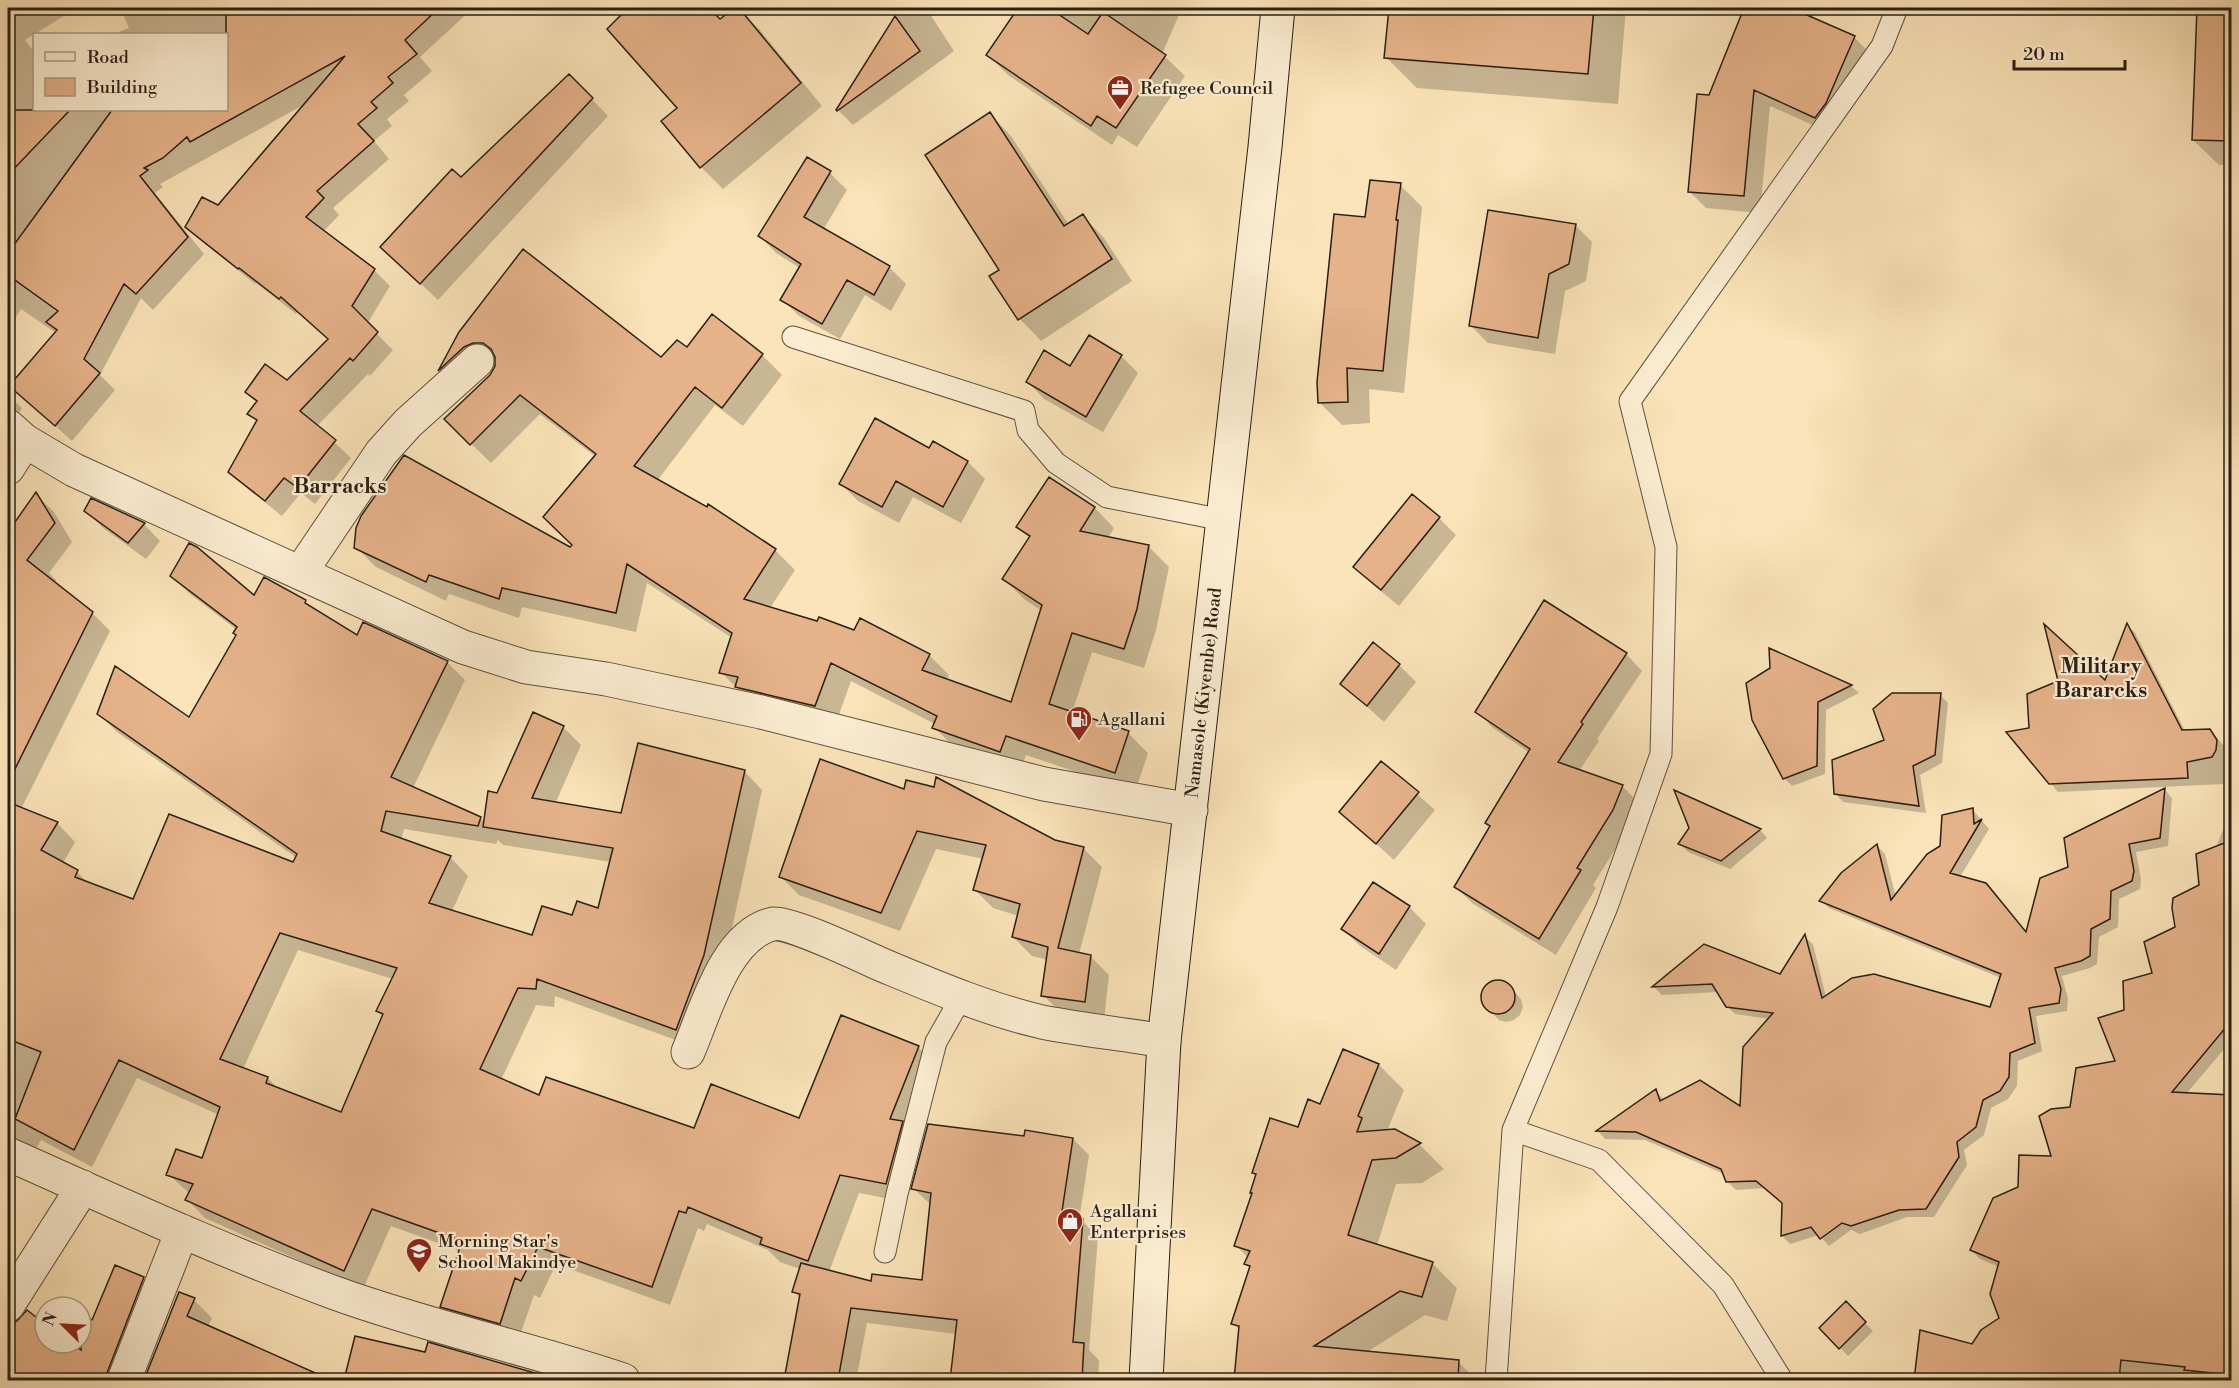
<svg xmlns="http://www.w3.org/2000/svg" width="2239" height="1388" viewBox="0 0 2239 1388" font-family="'Libre Bodoni',serif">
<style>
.shadow{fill:#0003;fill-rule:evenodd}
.building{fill:#e6b28a;stroke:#2a1f15;stroke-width:1.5;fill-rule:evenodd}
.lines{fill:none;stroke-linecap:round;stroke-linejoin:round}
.service-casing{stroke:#5e503e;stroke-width:23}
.minor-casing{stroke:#5e503e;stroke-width:35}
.secondary-casing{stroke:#2a1f15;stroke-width:35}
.service{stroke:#fcedd2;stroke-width:21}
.minor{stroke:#fcedd2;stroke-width:33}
.secondary{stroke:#fcedd2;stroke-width:33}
.labels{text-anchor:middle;stroke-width:4.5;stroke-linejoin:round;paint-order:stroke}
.poi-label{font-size:18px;fill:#2a1f15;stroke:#fcedd2;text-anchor:start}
.street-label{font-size:18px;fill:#2a1f15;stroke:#fcedd2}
.quarter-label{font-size:21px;font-weight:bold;fill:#2a1f15;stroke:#fcedd2}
</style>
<rect width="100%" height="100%" fill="#fbe4b9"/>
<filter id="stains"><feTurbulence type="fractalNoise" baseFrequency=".00333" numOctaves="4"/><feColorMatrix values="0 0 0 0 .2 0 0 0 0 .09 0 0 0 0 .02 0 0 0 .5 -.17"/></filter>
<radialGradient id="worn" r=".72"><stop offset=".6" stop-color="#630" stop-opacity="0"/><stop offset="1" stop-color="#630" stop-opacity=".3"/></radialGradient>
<path class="shadow" d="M8,8H77L25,40L34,52V110H226V34H113L129,28L120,8H473L420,57L432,71L404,95L409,101L387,119L392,126L374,141L389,159L333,208L339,215L323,232L374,270L390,286L367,324L393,350L370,376L368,374L317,426L351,458L315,504L301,493L282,516L247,488L230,471L258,422L249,413L258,403L247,392L287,382L329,340L298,312L296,314L256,283L255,284L204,243L187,227L218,207L307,103L160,184L163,187L155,193L204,254L153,310L141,298L100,375L115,390L72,441L11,386L56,333L21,309L8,330Z
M487,8H505L497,16Z
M630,8H709L721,20L737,8L759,29L822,106L723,189L701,167L679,108L609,29Z
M902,8H926L954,51L853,125L838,110Z
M1020,8H1182L1162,54L1185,76L1137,147L1118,135L1112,145L1008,75L988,55Z
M1390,8H1626L1618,104L1417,88L1386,57Z
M1745,8H1816L1812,18L1854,37L1871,54L1843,120L1833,134L1770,106L1760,213L1706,208L1689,191L1710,96Z
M2198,8H2232V165H2219L2193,140Z
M586,93L608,116L438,300L399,263L461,179Z
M990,114L1011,136L1069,225L1083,216L1104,238L1132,281L1041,341L1020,319L991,276L1001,270Z
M808,159L830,173L847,190L823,230L889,267L906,284L891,311L865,295L840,339L799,316L782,299L800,268L776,253L760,236Z
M1400,185L1422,207L1404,393L1369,389L1370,423L1342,425L1319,402L1366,218Z
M1575,225L1592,242L1586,281L1565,291L1555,354L1488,343L1471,326Z
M712,316L762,355L782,375L743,426L715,405L657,481L775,550L795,570L770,608L929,655L949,675L946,680L1012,704L1042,611L1024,599L1004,579L1030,538L1018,527L1049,479L1095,508L1114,528L1108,538L1149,547L1169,567L1156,630L1144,668L1092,652L1072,713L1128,733L1148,753L1135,792L1026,755L1020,771L954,747L934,727L935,724L851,681L835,726L741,692L721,672L732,638L647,583L636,632L522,607L519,618L449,594L446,601L376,567L356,547L571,549L573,545L596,457L540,414L491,463L446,419L491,375L497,362L485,367L459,389L440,370L460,333L661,359L687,350Z
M1121,356L1138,373L1103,432L1044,399L1028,382L1071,368Z
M8,395L22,408L18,415L8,418Z
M934,444L968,462L985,479L961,523L913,497L899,523L858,501L841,484L930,450Z
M36,495L54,512L72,542L49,573L56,580L55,583L92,613L110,631L21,809L57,823L75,842L63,863L77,872L90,885L134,901L293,864L297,858L117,732L98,713L190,719L238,635L237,630L190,594L172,576L255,597L305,602L313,609L357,637L447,662L465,680L413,788L480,818L485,823L498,794L563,727L581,745L555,804L623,814L744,771L762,790L722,974L695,1047L555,996L554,1007L536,1005L501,1080L540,1097L694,1130L800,1120L918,1047L937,1066L905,1202L859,1193L829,1272L873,1283L923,1282L931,1205L913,1188L1026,1137L1073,1139L1089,1155L1079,1221H1082L1098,1237L1089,1350L1099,1360L1098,1380H952L957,1334L867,1323L857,1376L882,1380H785L801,1299L794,1291L800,1269L780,1262L768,1250L707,1224L704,1231L698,1228L670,1305L556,1264L540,1298L534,1295L518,1341L460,1325L441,1306L460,1251L391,1226L363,1289L205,1218L187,1199L190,1194L168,1174L203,1160L219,1115L137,1078L92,1167L41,1140L33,1154L9,1165L8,1174V535ZM404,829L496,844L498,840L503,845L611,862L599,910L573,917L533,937L452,911L468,876L450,857L401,840ZM298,950L393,979L378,1011L384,1017L342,1114L279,1090L268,1078L243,1069Z
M86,511L144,524L160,541L146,559L103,528Z
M1439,518L1456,535L1399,606L1372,584L1355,567Z
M2127,625L2135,633L2185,731L2210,730L2232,755V779L2224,784L2058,792L2050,783L2030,730L2060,682L2106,683Z
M1771,650L1851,686L1859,693L1826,710L1825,774L1792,786L1784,778Z
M1626,654L1642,671L1597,739L1599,741L1579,771L1622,786L1639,803L1629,827L1593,885L1596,888L1556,955L1472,903L1456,887L1491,827L1530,753L1493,728L1477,711Z
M1399,665L1416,682L1384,722L1342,684Z
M1940,695L1948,703L1942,763L1920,775L1926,813L1843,802L1835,793L1886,741Z
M821,761L1054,842L1083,848L1102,867L1079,954L1090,956L1109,975L1104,1020L1062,1014L1043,995L1048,960L1032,956L1013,937L1019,916L993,908L974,889L984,859L936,849L900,931L799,895L780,876Z
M1382,763L1435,810L1394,860L1341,812Z
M2165,790L2172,798L2168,846L2136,852L2141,880L2140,889L2119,899L2118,927L2099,937L2097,964L2090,968L2062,976L2068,999L2067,1011L2036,1016L2042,1051L2018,1061L2017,1086L2008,1099L1991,1108L1984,1135L1964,1150L1967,1165L1934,1217H1907L1860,1234L1851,1230L1829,1246L1819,1235L1790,1244L1782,1236L1783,1204L1765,1188L1736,1190L1727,1181L1724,1174L1645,1140L1605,1139L1598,1131L1655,1090L1664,1100L1741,1109L1769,1019L1735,1014L1727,1006L1718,992L1662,995L1654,987L1704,946L1781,975L1805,937L1813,944L1826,997L1991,1009L2001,978L1829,908L1821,900L1877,846L1885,854L1896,897L1973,810L1989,829L1960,877L1985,884L2027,933L2070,868Z
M1677,793L1760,830L1767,838L1730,869L1688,852L1680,844L1690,828Z
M2232,807V1040L2186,1094L2232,1096V1380H1916L1921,1332L1973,1346L2001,1319L1999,1267L1980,1259L1971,1250L2019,1188L2053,1158L2072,1108L2117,1062L2126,1011L2154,974L2176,928L2201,885Z
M1374,884L1409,907L1426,924L1396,970L1360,946L1343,929Z
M1499,982L1507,984L1521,999L1523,1007L1520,1015L1514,1020L1506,1022L1499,1020L1484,1005L1482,997L1485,989L1491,984Z
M1344,1051L1379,1065L1404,1090L1387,1131L1394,1130L1420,1145L1444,1169L1422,1183L1396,1184L1377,1246L1432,1263L1457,1288L1447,1321L1425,1315L1367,1352L1457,1361L1477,1380H1235L1240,1331L1233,1323L1251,1269L1246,1264L1248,1258L1236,1245L1257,1176L1254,1173L1321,1106Z
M8,1177L16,1189L8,1204Z
M143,1278L161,1296L128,1380H8V1332L13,1324L45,1325V1343H81V1319L93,1322Z
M179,1294L194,1300L212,1318L208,1327L300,1366L326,1380H145Z
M1846,1304L1873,1331L1848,1356L1821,1328Z
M357,1338L426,1353L429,1344L556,1380H345Z"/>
<path class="building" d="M226,8H439L405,40L417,54L388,77L393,83L371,102L377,108L358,124L374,141L317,191L324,198L306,217L375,269L352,306L378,332L353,361L350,358L300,411L336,440L298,488L284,478L265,501L228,472L257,420L247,414L257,401L245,392L265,364L287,380L328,339L281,297L279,299L239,268L238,269L185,227L202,197L218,205L345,56L190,142L187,137L163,158L144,168L148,170L140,176L188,237L136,294L124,284L84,359L100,373L55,426L9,386L57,330L46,322L58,311L8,275V253L112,110H226Z
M628,8H709L720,19L734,8H739L801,83L700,168L661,121L677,108L607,29Z
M1018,8H1049L1088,34L1103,12L1166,55L1116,128L1097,116L1091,126L986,55Z
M1389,8H1594L1588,74L1384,58Z
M1744,8H1791L1855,36L1826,103L1815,118L1754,90L1744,196L1688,192L1697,94L1709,95Z
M2197,8H2232V141L2192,140Z
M895,16L920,51L837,111L836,110Z
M569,74L593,98L420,284L380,247L452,169L461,177Z
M8,110H70L8,175Z
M990,112L1064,226L1083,214L1112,259L1018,320L989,276L999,270L925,155Z
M807,157L831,171L804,217L890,266L874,295L847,280L822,324L780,300L801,264L758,236Z
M1370,180L1401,183L1396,220H1398L1383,371L1347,368L1348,402L1318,403L1317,382L1334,214L1365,217Z
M1488,210L1576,224L1569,264L1549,274L1538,338L1469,326Z
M523,249L661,357L677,340L687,347L712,314L763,354L722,408L695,387L634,466L707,507L708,504L776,549L744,599L817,621L819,617L854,630L860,618L930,654L922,670L1011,702L1042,605L1002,579L1030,536L1016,527L1049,477L1095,507L1080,531L1149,545L1137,609L1124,649L1072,633L1049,704L1129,731L1115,773L1006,736L1000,752L932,728L937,716L831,663L815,706L735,687L738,677L719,673L732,633L627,564L616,613L502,588L499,599L429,575L426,582L354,548L356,528L361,516L404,455L570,547L572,545L543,517L596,454L520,395L470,445L444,419L490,375L495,366V357L491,349L483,343H473L464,347L438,371L459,332Z
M1089,335L1122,355L1086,417L1026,382L1044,350L1070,366Z
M875,418L929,448L933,441L968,461L943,507L896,481L882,507L839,484Z
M36,492L55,523L27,560L93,612L8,783V532Z
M1412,494L1440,517L1381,590L1353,567Z
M91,498L145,523L128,543L84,511Z
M189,543L197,547L254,595L264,577L306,600L305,603L357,635L363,622L448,661L391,777L481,817L478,826L386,811L381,831L451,856L429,903L532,935L542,906L572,915L577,901L598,908L613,848L483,827L488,791L497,793L533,712L564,726L532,798L621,813L638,743L745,770L704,955L676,1030L537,979L536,989L518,988L480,1069L539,1095L546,1077L694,1128L711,1084L799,1118L841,1015L919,1046L890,1119L903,1121L886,1184L840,1175L808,1261L760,1244L762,1238L688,1207L686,1213L679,1211L652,1287L538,1247L521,1281L515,1278L500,1324L440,1307L462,1241L372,1209L344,1271L185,1200L193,1184L166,1175L176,1149L202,1158L220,1107L119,1060L74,1150L15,1119L41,1052L8,1039V802L58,822L41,850L78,870L75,877L133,899L169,814L293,862L297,854L97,714L115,666L189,717L236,635L233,633L237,627L170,576ZM280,933L397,968L376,1011L383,1014L341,1112L266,1083L268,1077L220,1059Z
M1544,600L1627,653L1581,722L1583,724L1558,762L1623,785L1613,810L1577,868L1581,870L1539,939L1454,887L1490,826L1485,823L1530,749L1475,712Z
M2127,623L2182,730L2210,729L2217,740L2216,750L2212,757L2187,762L2188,778L2049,784L2006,732L2029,728L2027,694L2058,681L2044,624L2105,680Z
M1373,642L1400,664L1367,706L1340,684Z
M1769,648L1852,685L1818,702L1817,766L1783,779L1752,720L1746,683L1770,668Z
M1892,693H1941L1935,755L1913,766L1919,806L1834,794L1832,760L1884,740L1873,709Z
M820,759L904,789L906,780L934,787L936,777L1055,840L1084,847L1058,948L1091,955L1085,1002L1041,996L1048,947L1012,937L1020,904L973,890L986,845L917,831L881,913L779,877Z
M1381,761L1419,792L1376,844L1339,812Z
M2165,788L2160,838L2129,844L2134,871L2132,881L2111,891L2110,919L2091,929L2090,956L2081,961L2055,968L2061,989L2059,1003L2029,1008L2035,1043L2010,1053L2009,1077L2000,1091L1983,1100L1976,1127L1957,1142L1959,1157L1926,1209L1899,1210L1851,1226L1842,1223L1820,1239L1811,1227L1781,1236L1782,1203L1756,1181L1726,1182L1721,1169L1636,1132L1596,1131L1656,1089L1660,1101L1700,1080L1740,1106L1743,1047L1773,1013L1726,1007L1712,984L1652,987L1704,944L1780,974L1805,934L1822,998L1852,978L1874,974L1990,1007L2001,974L1819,901L1841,873L1877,844L1891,900L1927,854L1940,846L1942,815L1973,808L1974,824L1982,819L1950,873L1986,883L2026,932L2040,878L2068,867L2064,838Z
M1674,790L1761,829L1721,861L1678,844L1689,828Z
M2232,840V1020L2172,1092L2232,1095V1185L2225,1245L2232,1246V1375L2184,1370L2185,1367L2121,1360L2119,1379L2091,1376V1380H1914L1920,1330L1972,1344L1981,1330L1999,1318L1990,1294L1999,1262L1970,1250L1993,1198L2018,1187L2019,1155L2051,1156L2039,1116L2051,1109L2070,1107L2076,1068L2115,1061L2098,1018L2124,1010L2123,981L2152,973L2144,942L2175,927L2172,908L2173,898L2199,885L2196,854Z
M1373,882L1410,906L1379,954L1341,929Z
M1481 997a17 17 0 1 1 34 0a17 17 0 1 1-34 0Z
M1343,1049L1379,1064L1358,1116L1362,1118L1357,1132L1395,1129L1421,1143L1396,1158L1372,1160L1348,1235L1433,1262L1422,1297L1400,1291L1314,1346L1459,1360L1458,1380H1234L1239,1326L1231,1324L1250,1266L1244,1264L1250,1251L1234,1246L1252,1193H1250L1256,1174L1252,1173L1270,1118L1298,1127L1308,1099L1320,1104Z
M928,1124L1024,1136L1025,1130L1073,1138L1061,1218L1083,1219L1073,1342L1084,1343L1082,1380H950L957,1320L851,1308L838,1380H784L800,1294L792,1292L801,1263L871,1281L872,1274L922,1280L931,1193L911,1189Z
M115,1265L144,1277L107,1373L106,1380H8V1330L13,1323L17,1321L27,1310L45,1324V1343H71L81,1350V1318L92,1320Z
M179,1292L195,1298L187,1316L331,1380H144Z
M1846,1301L1866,1322L1839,1349L1819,1328Z
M355,1336L425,1352L428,1342L542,1375L541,1380H344Z"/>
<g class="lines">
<g class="service-casing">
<path id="service" d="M793,337L1024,411L1028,430L1056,463L1107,497L1223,520
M885,1252L897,1194L936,1042L961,998
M1496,1380L1513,1130
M1782,1380L1723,1285L1599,1160L1513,1130L1607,907L1661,754L1666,547L1630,401L1882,46L1897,8"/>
</g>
<g class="minor-casing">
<path id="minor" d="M8,426L25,441L74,470L463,647L526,667L606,679L761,712L1044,784L1191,810
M8,468L25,441
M300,573L381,453L408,423L477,361
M688,1052C705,1013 725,935 773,924C788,921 862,956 880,964C933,986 986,1009 1042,1022C1082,1030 1124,1034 1164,1041
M8,1154C116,1202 224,1252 335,1293C429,1327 528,1348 623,1380
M8,1305L83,1187
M124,1380L182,1231"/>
</g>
<g class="secondary-casing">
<g id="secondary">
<path id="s1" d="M1146,1380L1164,1041L1265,147L1278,8"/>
</g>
</g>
<use href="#service" class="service"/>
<use href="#minor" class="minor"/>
<use href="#secondary" class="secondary"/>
</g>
<defs>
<g id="office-pin" transform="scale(1.35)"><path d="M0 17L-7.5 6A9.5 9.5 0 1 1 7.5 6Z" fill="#8f2418" stroke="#fcedd2"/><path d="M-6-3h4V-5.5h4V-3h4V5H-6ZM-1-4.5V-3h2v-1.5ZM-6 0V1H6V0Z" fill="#fff"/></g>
<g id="fuel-pin" transform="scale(1.35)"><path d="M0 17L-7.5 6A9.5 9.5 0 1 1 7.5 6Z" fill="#8f2418" stroke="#fcedd2"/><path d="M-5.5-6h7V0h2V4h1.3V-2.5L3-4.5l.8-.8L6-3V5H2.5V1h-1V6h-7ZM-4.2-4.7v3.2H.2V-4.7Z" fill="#fff"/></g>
<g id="shop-pin" transform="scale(1.35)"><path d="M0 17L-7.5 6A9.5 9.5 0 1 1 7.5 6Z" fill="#8f2418" stroke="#fcedd2"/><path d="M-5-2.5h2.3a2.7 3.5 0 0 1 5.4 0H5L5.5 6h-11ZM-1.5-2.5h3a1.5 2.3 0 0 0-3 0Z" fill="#fff"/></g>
<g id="school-pin" transform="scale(1.35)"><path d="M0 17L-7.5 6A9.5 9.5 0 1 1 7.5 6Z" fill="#8f2418" stroke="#fcedd2"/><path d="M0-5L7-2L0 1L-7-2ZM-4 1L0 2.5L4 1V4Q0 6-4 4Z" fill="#fff"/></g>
</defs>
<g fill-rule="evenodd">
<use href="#office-pin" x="1120" y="88"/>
<use href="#fuel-pin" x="1079" y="719"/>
<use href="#shop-pin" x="1070" y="1221"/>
<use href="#school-pin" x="419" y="1251"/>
</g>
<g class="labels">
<g class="poi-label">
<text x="1140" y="94">Refugee Council</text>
<text x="1098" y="725">Agallani</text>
<text x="1090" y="1217">Agallani<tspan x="1090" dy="21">Enterprises</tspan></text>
<text x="438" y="1247">Morning Star's<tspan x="438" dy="21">School Makindye</tspan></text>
</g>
<g class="street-label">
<text dy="6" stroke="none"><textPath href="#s1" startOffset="690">Namasole (Kiyembe) Road</textPath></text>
</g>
<g class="quarter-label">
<text x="340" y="493">Barracks</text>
<text x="2101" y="673">Military<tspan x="2101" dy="24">Bararcks</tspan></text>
</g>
</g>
<rect width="2239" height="1388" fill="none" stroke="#fbe4b9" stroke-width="30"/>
<rect x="9" y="9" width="2221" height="1370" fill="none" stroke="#2a1f15" stroke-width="3"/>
<rect x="15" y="15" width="2209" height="1358" fill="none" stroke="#2a1f15" stroke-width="1.5"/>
<rect x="33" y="33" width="195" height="78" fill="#fcedd2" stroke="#a89b86" stroke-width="1.5"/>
<rect x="45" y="52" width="30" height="9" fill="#fcedd2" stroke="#a89b86" stroke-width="1.5"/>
<text x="87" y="63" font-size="18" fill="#2a1f15">Road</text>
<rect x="45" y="78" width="30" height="18" fill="#e6b28a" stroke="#a89b86" stroke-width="1.5"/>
<text x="87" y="93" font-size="18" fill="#2a1f15">Building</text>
<g transform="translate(63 1325) rotate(294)"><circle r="28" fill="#fcedd2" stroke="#a89b86" stroke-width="1.5"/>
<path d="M0-4.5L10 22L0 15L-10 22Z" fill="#8f2418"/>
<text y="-9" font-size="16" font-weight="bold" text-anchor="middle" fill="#2a1f15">N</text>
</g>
<path d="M2014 60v9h111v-9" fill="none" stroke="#2a1f15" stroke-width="3"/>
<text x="2023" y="60" font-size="18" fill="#2a1f15" stroke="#fcedd2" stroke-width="4.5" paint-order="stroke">20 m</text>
<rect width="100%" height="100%" filter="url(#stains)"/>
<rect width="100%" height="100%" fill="url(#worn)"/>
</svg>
